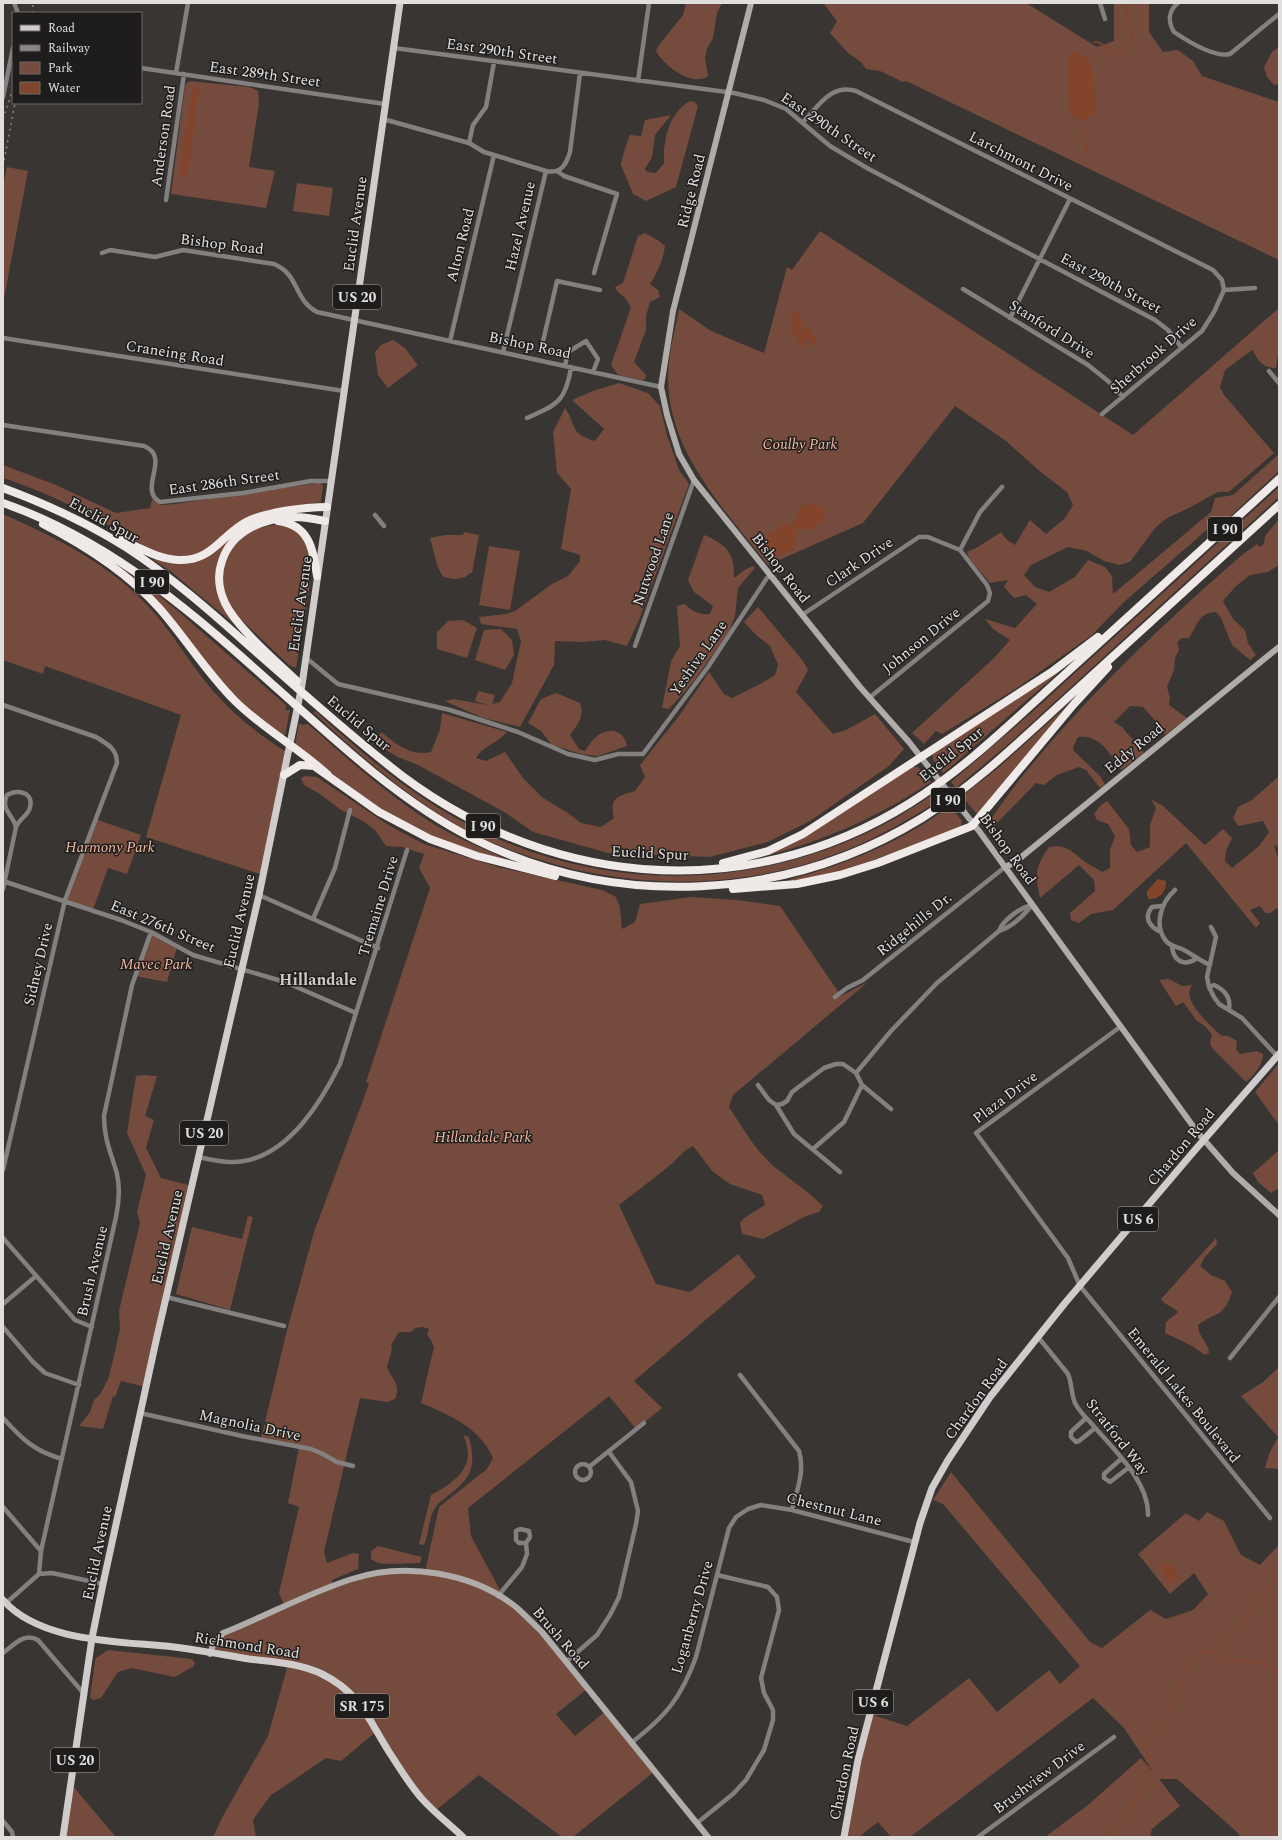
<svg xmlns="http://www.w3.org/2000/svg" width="1282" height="1840" viewBox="0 0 1282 1840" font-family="Spectral,serif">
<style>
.green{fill:#744b3c;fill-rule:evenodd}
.water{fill:#83442c}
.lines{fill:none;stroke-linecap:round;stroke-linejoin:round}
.stream{stroke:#83442c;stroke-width:1.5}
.street{stroke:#838180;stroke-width:4.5}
.secondary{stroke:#afacaa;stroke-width:6}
.primary{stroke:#d0cccb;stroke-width:7}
.highway{stroke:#efeae8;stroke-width:8}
.rail{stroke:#898685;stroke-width:1.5;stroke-dasharray:2 4;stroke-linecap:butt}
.labels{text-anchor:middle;stroke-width:3;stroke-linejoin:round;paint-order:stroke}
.shield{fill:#1e1d1c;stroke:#a6a5a4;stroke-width:1}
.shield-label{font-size:14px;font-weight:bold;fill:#e1dfde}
.street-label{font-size:15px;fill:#e1dfde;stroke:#1e1d1c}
.park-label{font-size:15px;font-style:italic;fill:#f3b9a3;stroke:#1e1d1c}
.neighbourhood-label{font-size:16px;font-weight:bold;fill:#ccc8c6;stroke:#1e1d1c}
</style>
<rect width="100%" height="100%" fill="#383533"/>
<path class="green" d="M686,3H722L717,13L713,38L707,49L705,58L708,76C693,88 663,65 656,51L659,45L683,15Z
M823,3H1026L1097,47L1114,41V3H1149V32L1163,52L1178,50L1193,61L1202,76L1279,102V260L906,81L903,82L880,71L866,69L861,62L848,53L830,33L837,21Z
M1279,47V84L1274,85L1267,77L1264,67L1272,52Z
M189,81L249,87L258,91L259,104L249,167L275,171L266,208L171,194L185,85Z
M690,101L695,102L698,106L676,187L646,201L633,194L621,165C621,161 628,139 630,135L641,136L645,120L671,115L655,135L652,157L645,169L647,172L656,173L664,163C663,140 669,113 690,101Z
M7,167L28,171L3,304V186Z
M297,183L333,188L329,216L293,211Z
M820,231L1133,435L1279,308V347L1276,368C1262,368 1259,361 1252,350L1225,370L1220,387L1224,395L1274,453L1229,492H1218L1187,509L1167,518L1155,528L1130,562L1119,565L1104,561L1087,551L1068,547L1031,565L1024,575L1035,587L1049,592L1075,577L1088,560L1105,567L1112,576L1113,594L1211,512L1215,498L1233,495L1279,454V471L1221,525L1217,521L1124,602L1092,635L1017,688L942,734L936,731L924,744L912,733L994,658L1010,640L993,629L985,619L1015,628L1037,604L1026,595L1014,598L1004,587L1008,580L990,583L969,558L967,552L978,547L1001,532L1006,539L1015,545L1030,520L1046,534L1065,518L1073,505L1067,492L1043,474L1006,441L955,406L863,523L768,565C722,506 660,444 669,363C670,345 676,327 679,309L711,331L764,353L787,267L792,270Z
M645,233L659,241L665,246C663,260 658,272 650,284L658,290L660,297L650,302L646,316V330L634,362L646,375L645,379L641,380L618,375L611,365L631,307L626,299L617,291L615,287L623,283L638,236Z
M393,340L405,348L417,364V366L388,388L378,375L375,352L381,345Z
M619,383L648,393L660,406L667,435L679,470L689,484L639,620L627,646L605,640L582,642L555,641L554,665L520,727L483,718L447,702L445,701L453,699L488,705L475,701L478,691L495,695L492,704L500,702L512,683L521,641L517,629L481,624L479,617L506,614L515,611L552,584L568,576L580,561V555L561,549L571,489L557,473L553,432L565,408C578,426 568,433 595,441L604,429L572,400L593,391Z
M3,465L56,485L116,513L150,508L152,499L161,505L175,504L317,483H321L323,486L321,502L265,512L207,550L187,557L170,556L158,554C108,524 59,496 3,478Z
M1279,487V497L1012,741L956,788L951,782L1031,713Z
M3,514C52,536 104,561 142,600C171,628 189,664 215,693C236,717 262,737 288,753L263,875L146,837L181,715L45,666L43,674L3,660Z
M1279,519V565L1268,572L1250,575L1236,586L1223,601L1233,619L1245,630L1248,643L1256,655L1250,660L1232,645L1221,618L1216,612C1199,612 1197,626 1189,638H1182L1177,642L1179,650L1175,658L1174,670L1167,687L1170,697L1169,705L1187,718L1165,735L1159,725L1143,707L1130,706L1114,722L1122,727L1144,753L1121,770C1110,754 1100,734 1078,737L1073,747L1074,751L1101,777L1105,785L1100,788L1086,770L1079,767L1057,775L1044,785L1036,783L990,830L986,825C1001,806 1014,785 1030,767C1093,690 1167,620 1242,555L1257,544L1260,547L1264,544L1265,536Z
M280,524L291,527L303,537L311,552L310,586L296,668L289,665L234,613L223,590L221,578L223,568L233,543L256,528Z
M238,530L234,536L217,583L239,628L169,570L153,560L156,559L190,562Z
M464,532L479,535L472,573H470C463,581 453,579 443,577L437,565L430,538L445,535H463Z
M704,535C726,544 735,553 734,578L746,569L753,566L755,568L738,588L735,616L729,632L694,681L669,709L662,708L671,661L680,646L677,606L685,604C693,612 699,615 710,614L713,606L694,592L688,580Z
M489,546L520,551L510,610L479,605Z
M119,567L142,582L178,611L287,706L285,710H290L285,735L281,734L240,703Z
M758,607L803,661L808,670L796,692L833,734L846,730L875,714L904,749L889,766L810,821L768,842L709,857L608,853L533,832L506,813L418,765L398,757L384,749L377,739L381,732C396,744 411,757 431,752L440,729L442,713L507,732C498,743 482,746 476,758L486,761L505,752L523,778L543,798L568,813L581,823L601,827L614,818C609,797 618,796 635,791L645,777L640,765L679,716L709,672L724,694L732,698L762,683L775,675L778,665L770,646L756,635L744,622Z
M463,620L477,628L467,658L437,649V632L448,621Z
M501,629L512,640L514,655L505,670L475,660L484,630Z
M1055,673L1056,675L947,770L943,773L933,760L932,753Z
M556,693L580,703C585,716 578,724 570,735L579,749L585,751C588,747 591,741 595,738C607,726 624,729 627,746L598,756L581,754L552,745L541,731L528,723L541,699Z
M1071,702L978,813L975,812L962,796L998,768Z
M315,711C353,745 393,780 437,807C566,887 721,898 860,836C888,824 913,808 938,791L943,798C911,818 880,837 844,851C740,892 622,891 516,852C498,845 479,838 462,828C407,797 359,755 313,712Z
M299,723L302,725L308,724C350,761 393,800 442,829C463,841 486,849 507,860L498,859L438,839L373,805L295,745Z
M911,767H918L931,782C879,816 829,839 769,855Z
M305,776L317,777L390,826L424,844L498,867L602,890L616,897L620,908L622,929L635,922L640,904L691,897L737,900L780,906L841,996L868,982L733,1095L729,1107C743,1128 756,1152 776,1168C792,1181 809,1192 823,1206L819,1212L806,1216L763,1239L742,1234L740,1223L744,1218L765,1205L762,1195L730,1184L713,1172L693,1146C683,1150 677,1160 669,1166C653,1179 636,1192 619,1205L656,1284L690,1292L738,1254L756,1277L634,1381L662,1408L636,1429L609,1396L468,1508L471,1536L501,1592L498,1596L528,1617L587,1689L556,1714L575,1736L606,1711L655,1771L573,1837H562L479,1775L435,1811L426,1802L377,1731L341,1761L326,1758L270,1796L253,1820L256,1837H213L223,1816L268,1736L288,1664L210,1654L219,1636L285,1607L279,1593L299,1507L288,1503L299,1447L261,1439L286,1334L314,1232L369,1084L366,1082L430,888L419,868L424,854L402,847L386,846L375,830L363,821L341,810L320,794L304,785L301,778ZM422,1327L429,1329L427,1335L431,1340L434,1347L421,1403C450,1415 480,1428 493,1458L487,1469L439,1507L425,1572L385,1571L333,1586L332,1580L358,1569L359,1554L353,1553L327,1563L324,1552L360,1398L387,1402L395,1399C401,1384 392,1380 387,1367L392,1349L391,1345L399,1332H411L415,1328Z
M1279,776V847L1274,845L1279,861V907L1270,913H1265L1260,906L1250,910L1260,923L1256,928L1186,843L1113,910L1091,914L1079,923L1071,920L1070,913L1095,891L1094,880L1079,865L1040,898C1035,875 1035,867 1049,847C1067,844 1072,852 1085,862C1091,866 1097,868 1102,872L1110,868V850L1115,836L1108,824L1097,820L1094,814L1099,807L1107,801L1129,829L1131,845L1137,852L1150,847V825L1156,808L1151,799L1163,806L1205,845L1223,829L1232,838L1226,851L1225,861L1232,868L1259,846L1269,832L1263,821L1238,826L1233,818L1238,807L1252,800Z
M950,806L962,821L961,827L853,868L800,882H789L791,879C847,864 903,841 950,806Z
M95,819L141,835L127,874L108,868L93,910L65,900Z
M151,932L177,947L167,982L135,976Z
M1169,979L1182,986L1192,985C1190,989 1188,993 1190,998C1193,1009 1213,1029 1222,1036H1228L1237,1041L1236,1049L1240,1054L1257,1051L1263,1054C1263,1065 1254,1075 1246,1082L1212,1048L1210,1043L1212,1035L1205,1026L1197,1021L1183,1002L1176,1006L1159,980Z
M1279,1063V1125L1255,1092Z
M144,1075L157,1076L145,1116L154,1120L146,1148L161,1178L192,1186L146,1387L121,1381L115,1397L113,1396L103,1429L79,1426L90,1412L94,1400L101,1393L109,1377L120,1329L119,1311L140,1223L137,1212L146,1175L127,1133L136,1076Z
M1279,1150V1188L1271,1193L1258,1182L1253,1173Z
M248,1216L253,1217L230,1310L176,1294L192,1227L242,1239Z
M1216,1238L1217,1244L1205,1257L1200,1266L1211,1275L1225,1281L1232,1292C1223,1319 1218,1310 1198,1325C1198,1337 1209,1343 1209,1353L1205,1355L1192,1346L1165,1333L1166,1322L1178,1312C1172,1306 1166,1306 1161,1299Z
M1279,1367V1469L1265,1468L1269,1454L1278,1437L1241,1396L1263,1382Z
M463,1435L469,1437C476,1465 473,1477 449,1495C443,1500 437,1503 434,1510C428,1521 429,1534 424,1545L419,1544L431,1495C456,1482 478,1465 463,1435Z
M951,1472L1090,1642L1102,1648L1150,1610L1166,1619L1193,1610L1208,1594L1194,1573L1170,1594L1138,1554L1186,1513L1199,1521L1207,1512L1224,1521L1241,1555L1260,1565L1279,1545V1837H1240L1238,1833L1177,1779H1159L1180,1806L1152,1829L1150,1837H1045L1088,1805L1141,1758L1154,1773L1124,1728L1093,1698L910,1837H891L878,1822L859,1837H844L870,1714L907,1726L969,1678L997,1712L1049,1670L1060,1684L1080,1666L943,1504L933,1500Z
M378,1546L422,1557L420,1563L389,1564L378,1563L371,1559V1551Z
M108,1650L192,1659L195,1663L193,1667C185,1670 181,1675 174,1677L132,1668L118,1672L101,1698L93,1700L90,1697L95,1662L96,1658Z
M71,1784L116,1837H63Z"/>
<path class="water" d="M1073,52H1077L1090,61L1093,72L1095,112C1085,123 1079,123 1070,112L1067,60L1068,55Z
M196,87L199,88L188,175L183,177L180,176L179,173L193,88Z
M795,312L799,313L803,321L801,322L804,326L798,330V331L808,326L818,342L813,345L809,339L804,342L806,345L802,348L791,328V323Z
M812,504L822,507L826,512L822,522L816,527L807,530L802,529L798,530C794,537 797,539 795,545C793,553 779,555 772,554L767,542L768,534L770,532H778L781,523L793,525L798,517V510L803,506Z
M1158,879L1166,881C1167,891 1159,900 1149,899L1147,895V891Z
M1162,1562H1167L1175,1570L1178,1578L1175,1582L1167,1581L1162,1570Z"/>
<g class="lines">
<path class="stream" d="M1094,42H1098L1118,54L1123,52L1132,39V31L1126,22L1127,3
M1083,122L1087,149L1085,156
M1209,1651C1216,1654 1223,1658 1229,1660C1247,1663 1266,1660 1279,1675
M1107,1837L1127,1819L1150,1765L1146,1741L1150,1733L1165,1723L1187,1668L1198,1655L1216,1649L1230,1637L1245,1621L1259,1592L1279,1577"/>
<path class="street" d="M14,3L18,13
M1100,3L1105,19
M1178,3C1168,11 1168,22 1174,32C1186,40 1215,58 1230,54L1279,14
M394,48L734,93L764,100L786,109L830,146L867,168L1155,320L1168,330L1182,348
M141,68L385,104
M176,73L188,3
M638,81L649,3
M3,97L13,48
M383,119L469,143L484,152L546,171
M803,122C818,107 831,83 856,91L1213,270L1222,280L1224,290L1214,312L1202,331L1102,414
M469,143L473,125L486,107L494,62
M557,171L564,176L617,194L594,273
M166,200L184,74
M102,253L110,250L155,257L183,250L274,264C300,275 293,299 317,312L661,387
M963,289L1088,365L1108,381L1123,397
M1224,290L1255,288
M1010,318L1070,199
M3,338L344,391
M450,341L494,155
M503,352L546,171C561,174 566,165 570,152L580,73
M567,357L541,350L557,281L600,290
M565,366L568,352L586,341L598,359L593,372
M1269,371L1279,383
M527,418C557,405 566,401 571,367
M3,425L144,446C172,457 137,489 160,502L243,493L311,481H332
M375,515L384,526
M960,550L980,512L1002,487
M802,615L919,537H928L960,550L987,585L990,593L988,601L869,698
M635,646L694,480
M305,657L338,684L450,710L518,732L568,754L595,760L618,754H643L708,667L767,578L770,575
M3,705L96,737C107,744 117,748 117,763L65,900L3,1170
M3,881L121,920L151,932L193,955L285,982L356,1013
M3,889L16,827C19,819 29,815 30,807C34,792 17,789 7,795C0,809 13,815 16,827
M1175,890C1162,901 1153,925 1166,941C1170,946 1177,947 1182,949C1192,954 1200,961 1210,965
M259,895L378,948
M313,919L335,868L350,810
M1211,927L1216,937L1207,977L1209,987L1214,997L1219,1004L1242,1018L1277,1056
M999,931C1003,920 1019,909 1030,905
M1161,932C1150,927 1143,918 1152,907L1162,906
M1172,946C1173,960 1183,967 1196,959
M1209,987L1214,985C1225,990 1231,997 1229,1009
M835,997L847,988L863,980L1005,867
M1120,1027L976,1133L1068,1258L1080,1286L1270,1518
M856,1073L862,1085L891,1109
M758,1085L769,1100L776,1105L782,1104L787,1101L792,1092L824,1068L836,1064H843L856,1073L891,1031L937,983L999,931C1012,927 1024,915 1032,905
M776,1105L794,1134L840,1172
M813,1149L844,1122L862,1085
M198,1157C213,1160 229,1164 244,1161C290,1153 321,1102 340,1064L407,850
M3,1238L75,1320L92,1327
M166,1297L284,1326
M3,1304L36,1276
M3,1327L33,1362L45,1373L79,1385
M1038,1337L1068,1374C1072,1383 1071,1394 1075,1403C1079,1411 1085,1417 1091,1423C1112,1448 1149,1481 1148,1515
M1230,1358L1279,1297
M740,1375L799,1451C805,1471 797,1490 792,1510
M140,1413L242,1436L311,1449L321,1453L337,1462L353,1466
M3,1418C22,1439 34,1451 62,1459
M1086,1418L1071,1432V1437L1076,1442L1079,1441L1095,1428
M1121,1459L1104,1474V1478L1110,1482L1128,1468
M575 1472a8 8 0 1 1 16 0a8 8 0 1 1-16 0Z
M589,1467L644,1423
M3,1507L41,1551
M39,1574L52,1573L103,1584
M498,1596L522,1567L527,1554L526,1543L530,1537L529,1531L520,1529L516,1531V1540L519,1543H526
M6,1603L39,1574L41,1551L116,1217C119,1203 120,1188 117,1174C111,1152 104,1140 104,1116L132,985L151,932
M3,1653C14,1645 24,1632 38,1640L85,1695
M566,1662L597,1635L610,1615L619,1597L636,1524L638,1511L631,1482L609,1452
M631,1743C666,1716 681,1698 696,1657L729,1528L736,1517L748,1509L761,1505L792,1510L914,1542
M3,1821L12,1832L13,1837
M697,1823L733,1794L746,1780L764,1750L773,1720V1710L764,1693L761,1678L779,1610L777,1597L768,1587L717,1575
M978,1837L1114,1737"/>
<path class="secondary" d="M751,3L673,311L661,387L667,415L679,454L694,480L860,687L909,742L979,831L1198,1133L1233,1173L1279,1215
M1005,867L1014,863L1279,647
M210,1654L213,1645L223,1633C266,1616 308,1593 352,1579C405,1562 472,1572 516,1607C525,1615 534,1624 542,1632L708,1837"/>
<path class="primary" d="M3,1600C41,1643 120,1641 174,1647C199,1650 224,1655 249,1659C273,1662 300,1663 322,1674C363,1694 370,1724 393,1758C402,1772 412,1788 423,1800C435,1813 450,1825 463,1837
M63,1837L92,1638L103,1584L156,1341L259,895L302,685L400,3
M844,1837L858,1760L920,1523L932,1488L948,1460L990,1397L1065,1303L1195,1150L1279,1054"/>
<path class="highway" d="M3,488C46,504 88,523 127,548C170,576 209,610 247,644C293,684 339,726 387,764C539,887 742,908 910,803C966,768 1014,720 1063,676C1135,611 1207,545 1279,479
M3,503C152,555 254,675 373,772C404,797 438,821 474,839C617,910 787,901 922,818C978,783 1026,735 1075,691C1143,629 1211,567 1279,505
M278,521C310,525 313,550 317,576
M43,524C86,546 128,573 160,609C186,639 207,673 235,701C263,729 299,748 328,775
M121,540C140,547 157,559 178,560C212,562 221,535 246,522C265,512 305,507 327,507
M297,681C276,661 237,628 225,603C219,590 217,575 222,561C232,530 264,518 295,517C305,517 315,519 325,521
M284,775L300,765L314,766L379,812L430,839L477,856L555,876
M723,863L768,851L803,834L1053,671L1098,637
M733,889L797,884L840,875L878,863L972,826L1074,704L1108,667"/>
<path class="rail" d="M32,13L33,3
M3,119L13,89
M3,166L15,103"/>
</g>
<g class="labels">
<g class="shield">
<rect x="333" y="285" width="48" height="24" rx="3"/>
<rect x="1208" y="517" width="34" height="24" rx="3"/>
<rect x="135" y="570" width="34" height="24" rx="3"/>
<rect x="931" y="788" width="34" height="24" rx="3"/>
<rect x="466" y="814" width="34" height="24" rx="3"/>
<rect x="180" y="1121" width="48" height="24" rx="3"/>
<rect x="1118" y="1207" width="40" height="24" rx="3"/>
<rect x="853" y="1690" width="40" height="24" rx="3"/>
<rect x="335" y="1694" width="54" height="24" rx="3"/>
<rect x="51" y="1748" width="48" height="24" rx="3"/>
</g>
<g class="shield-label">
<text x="357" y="302">US 20</text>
<text x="1225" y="534">I 90</text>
<text x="152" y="587">I 90</text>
<text x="948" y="805">I 90</text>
<text x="483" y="831">I 90</text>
<text x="204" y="1138">US 20</text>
<text x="1138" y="1224">US 6</text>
<text x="873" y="1707">US 6</text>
<text x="362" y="1711">SR 175</text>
<text x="75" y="1765">US 20</text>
</g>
<g class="street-label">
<text transform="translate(502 51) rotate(8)" y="5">East 290th Street</text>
<text transform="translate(265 74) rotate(8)" y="5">East 289th Street</text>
<text transform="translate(829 127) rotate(34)" y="5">East 290th Street</text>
<text transform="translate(163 136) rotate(-82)" y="5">Anderson Road</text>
<text transform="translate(1021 161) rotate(27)" y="5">Larchmont Drive</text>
<text transform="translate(691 191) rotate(-76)" y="5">Ridge Road</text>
<text transform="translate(355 224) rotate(-82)" y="5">Euclid Avenue</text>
<text transform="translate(520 226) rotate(-77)" y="5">Hazel Avenue</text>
<text transform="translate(222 244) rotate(7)" y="5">Bishop Road</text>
<text transform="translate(460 245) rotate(-76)" y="5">Alton Road</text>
<text transform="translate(1111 283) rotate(28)" y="5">East 290th Street</text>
<text transform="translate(1052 329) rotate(32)" y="5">Stanford Drive</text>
<text transform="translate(530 345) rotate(12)" y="5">Bishop Road</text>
<text transform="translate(175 353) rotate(9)" y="5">Craneing Road</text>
<text transform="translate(1153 355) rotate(-41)" y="5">Sherbrook Drive</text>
<text transform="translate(224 482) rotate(-8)" y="5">East 286th Street</text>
<text transform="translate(104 520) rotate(29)" y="5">Euclid Spur</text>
<text transform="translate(653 559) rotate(-71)" y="5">Nutwood Lane</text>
<text transform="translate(859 562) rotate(-34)" y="5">Clark Drive</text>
<text transform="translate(781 568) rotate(52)" y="5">Bishop Road</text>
<text transform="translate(300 604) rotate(-82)" y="5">Euclid Avenue</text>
<text transform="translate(921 640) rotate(-39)" y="5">Johnson Drive</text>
<text transform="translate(698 658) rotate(-55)" y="5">Yeshiva Lane</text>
<text transform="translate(359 723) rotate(40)" y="5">Euclid Spur</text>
<text transform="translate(1134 748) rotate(-39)" y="5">Eddy Road</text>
<text transform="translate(951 754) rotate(-39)" y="5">Euclid Spur</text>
<text transform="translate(1008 849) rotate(54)" y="5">Bishop Road</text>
<text transform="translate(650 853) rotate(3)" y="5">Euclid Spur</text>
<text transform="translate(378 906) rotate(-73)" y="5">Tremaine Drive</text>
<text transform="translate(239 921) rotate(-77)" y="5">Euclid Avenue</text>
<text transform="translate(914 924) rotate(-39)" y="5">Ridgehills Dr.</text>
<text transform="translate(163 926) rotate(23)" y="5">East 276th Street</text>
<text transform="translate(38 964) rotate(-77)" y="5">Sidney Drive</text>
<text transform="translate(1005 1097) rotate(-37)" y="5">Plaza Drive</text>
<text transform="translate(1181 1147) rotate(-50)" y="5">Chardon Road</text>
<text transform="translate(167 1237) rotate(-77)" y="5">Euclid Avenue</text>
<text transform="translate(92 1271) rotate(-77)" y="5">Brush Avenue</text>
<text transform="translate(1184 1395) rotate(51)" y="5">Emerald Lakes Boulevard</text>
<text transform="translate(976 1399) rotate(-54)" y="5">Chardon Road</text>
<text transform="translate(250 1425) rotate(12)" y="5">Magnolia Drive</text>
<text transform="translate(1118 1437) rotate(52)" y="5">Stratford Way</text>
<text transform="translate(834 1509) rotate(14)" y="5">Chestnut Lane</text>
<text transform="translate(97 1553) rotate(-78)" y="5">Euclid Avenue</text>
<text transform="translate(692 1617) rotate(-74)" y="5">Loganberry Drive</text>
<text transform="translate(561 1638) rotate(49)" y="5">Brush Road</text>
<text transform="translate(247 1645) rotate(9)" y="5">Richmond Road</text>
<text transform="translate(844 1773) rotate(-78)" y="5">Chardon Road</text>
<text transform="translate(1039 1777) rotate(-37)" y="5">Brushview Drive</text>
</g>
<g class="park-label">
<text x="800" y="449">Coulby Park</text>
<text x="110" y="852">Harmony Park</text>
<text x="156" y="969">Mavec Park</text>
<text x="483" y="1142">Hillandale Park</text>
</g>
<g class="neighbourhood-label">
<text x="318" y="985">Hillandale</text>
</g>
</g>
<rect width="1282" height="1840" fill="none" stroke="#e1dfde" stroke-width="8"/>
<rect x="12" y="12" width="130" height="92" fill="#1e1d1c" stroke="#6c6b6a"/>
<rect x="20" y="25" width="20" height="6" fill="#d0cccb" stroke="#6c6b6a"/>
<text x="48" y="32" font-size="12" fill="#e1dfde">Road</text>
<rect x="20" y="45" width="20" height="6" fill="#898685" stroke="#6c6b6a"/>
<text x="48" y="52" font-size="12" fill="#e1dfde">Railway</text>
<rect x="20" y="62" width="20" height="12" fill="#744b3c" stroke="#6c6b6a"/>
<text x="48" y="72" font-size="12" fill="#e1dfde">Park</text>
<rect x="20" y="82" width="20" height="12" fill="#83442c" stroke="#6c6b6a"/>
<text x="48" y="92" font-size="12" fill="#e1dfde">Water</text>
</svg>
